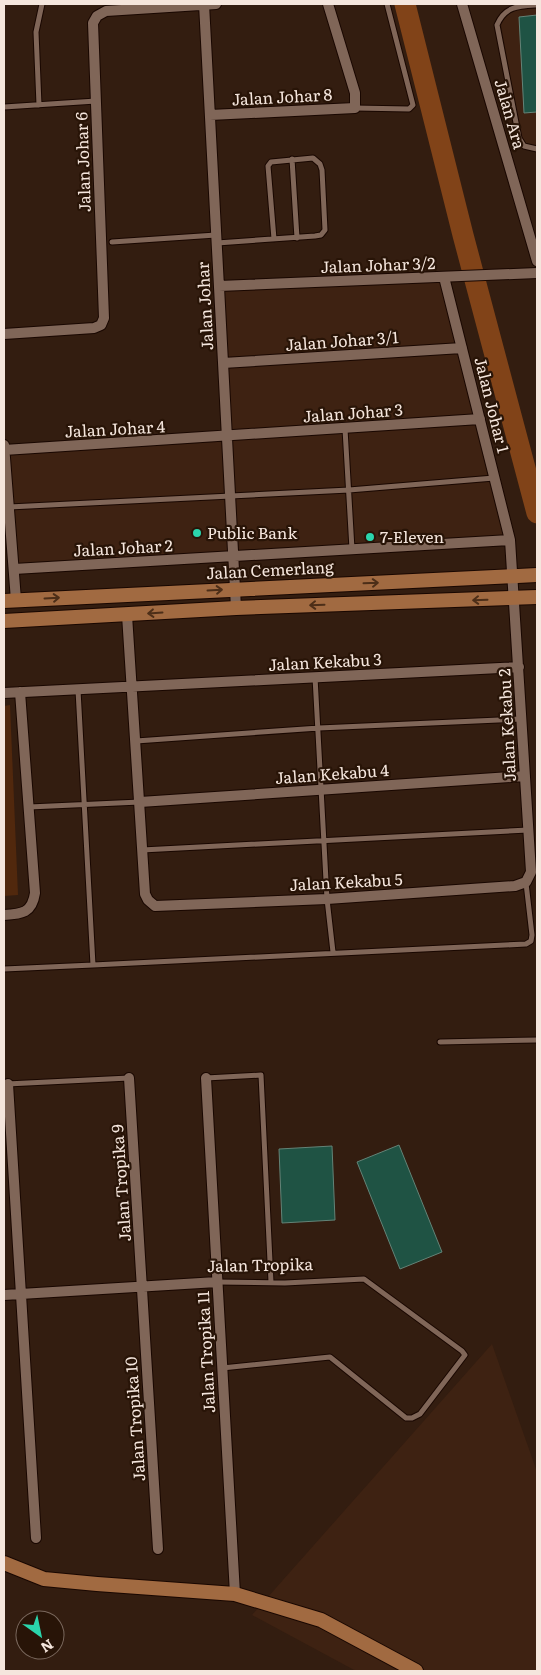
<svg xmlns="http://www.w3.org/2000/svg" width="541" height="1675" viewBox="0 0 541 1675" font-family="Literata,serif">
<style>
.built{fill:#3e2212}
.green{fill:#51280d}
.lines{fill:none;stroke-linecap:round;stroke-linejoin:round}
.river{stroke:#814318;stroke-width:21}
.building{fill:#1f5344;stroke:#638377}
.lane-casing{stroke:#190700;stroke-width:7}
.street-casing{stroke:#190700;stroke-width:12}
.secondary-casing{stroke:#190700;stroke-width:16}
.lane{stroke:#806658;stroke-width:5}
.street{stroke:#806658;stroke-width:10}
.secondary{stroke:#a16a41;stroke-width:14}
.oneway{stroke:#4c2e18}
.poi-dot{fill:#2bd5ac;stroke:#281407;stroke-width:2}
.labels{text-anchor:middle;stroke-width:4.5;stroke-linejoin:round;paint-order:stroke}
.street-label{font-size:16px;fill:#f5e6dd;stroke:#281407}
.poi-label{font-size:16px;fill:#f5e6dd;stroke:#281407;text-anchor:start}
</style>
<rect width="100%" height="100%" fill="#331d10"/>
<path class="built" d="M537,8V146H532L527,145L521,136L501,25L507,14L518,9Z
M441,281L505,536L18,565L9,455L232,441L224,290Z
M492,1344L537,1472V1671H356L252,1615Z"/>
<path class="green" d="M10,705L18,895L4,896V706Z"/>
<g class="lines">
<path class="river" d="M405,4L463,235L537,513"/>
</g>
<path class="building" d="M537,15V112L524,113L519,17Z
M399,1145L442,1252L400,1269L357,1162Z
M332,1146L335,1220L282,1223L279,1149Z"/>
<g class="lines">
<g class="lane-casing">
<path id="lane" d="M537,5C519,6 505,6 497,25L519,138L524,146L537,149
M39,105L36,32L42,4
M4,107L96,101
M355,108L409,109L413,105L387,4
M292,159L297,238
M112,242L216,235
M217,243L315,236L321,235L325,230L322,170L320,164L313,158L271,162L268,166L274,239
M345,429L352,549
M9,507L349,490L494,478
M315,677L327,899L333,952
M136,741L319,728L522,719
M29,807L140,802
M142,850L528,830
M93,965L526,944L531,941L532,935L526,883
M4,969L93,965L78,690
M440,1042L537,1040
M206,1078L261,1075L271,1282
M7,1084L129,1078
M217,1282L285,1283L364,1279L462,1351L465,1355L420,1414L412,1418H406L330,1357L222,1368"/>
</g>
<g class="street-casing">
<path id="street" d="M204,4L236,608
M462,4L537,261
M210,115L355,108V93L328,4
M219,286L537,273
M4,334L94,328L101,325L104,318L93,23L97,16L106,11L216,4
M223,363L462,348
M4,445L16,600
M4,450L480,419
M14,569L510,540
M127,615L145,894L148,900L155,906L327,899L515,886L526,882L531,872L510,540L444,277
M4,693L519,667
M140,802L525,776
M4,915C22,914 32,913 35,893L20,692
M129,1078L158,1549
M206,1078L235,1594
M8,1084L36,1538
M4,1295L217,1282"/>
</g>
<g class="secondary-casing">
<path id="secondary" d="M4,601L537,575
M4,621L236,608L537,597
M4,1563L44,1579L97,1584L235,1594L321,1620L416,1671"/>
</g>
<use href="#lane" class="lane"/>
<use href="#street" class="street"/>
<use href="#secondary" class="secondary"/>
</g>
<defs><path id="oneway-shaft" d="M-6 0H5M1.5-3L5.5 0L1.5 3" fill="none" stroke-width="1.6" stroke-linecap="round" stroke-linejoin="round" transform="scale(1.25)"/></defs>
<g class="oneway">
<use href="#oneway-shaft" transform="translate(371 583) rotate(-2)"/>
<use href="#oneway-shaft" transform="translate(215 590) rotate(-3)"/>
<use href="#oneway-shaft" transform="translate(52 598) rotate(-3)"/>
<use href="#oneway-shaft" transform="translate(480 600) rotate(178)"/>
<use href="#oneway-shaft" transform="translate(317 605) rotate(178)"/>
<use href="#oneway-shaft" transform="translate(155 613) rotate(176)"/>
</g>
<g class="poi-dot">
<circle cx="197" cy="533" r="5"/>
<circle cx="370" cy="537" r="5"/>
</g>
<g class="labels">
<g class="street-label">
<text transform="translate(282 97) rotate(-3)" y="6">Jalan Johar 8</text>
<text transform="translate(510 114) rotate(74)" y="6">Jalan Ara</text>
<text transform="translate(83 162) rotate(-92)" y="6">Jalan Johar 6</text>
<text transform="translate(378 265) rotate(-2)" y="6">Jalan Johar 3/2</text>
<text transform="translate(205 306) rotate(-93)" y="6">Jalan Johar</text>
<text transform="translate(342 341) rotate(-4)" y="6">Jalan Johar 3/1</text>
<text transform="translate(492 405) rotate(76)" y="6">Jalan Johar 1</text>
<text transform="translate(353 413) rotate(-4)" y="6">Jalan Johar 3</text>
<text transform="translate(115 429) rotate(-3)" y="6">Jalan Johar 4</text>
<text transform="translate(123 548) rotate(-3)" y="6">Jalan Johar 2</text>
<text transform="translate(270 570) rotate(-3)" y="6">Jalan Cemerlang</text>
<text transform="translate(325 662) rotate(-3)" y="6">Jalan Kekabu 3</text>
<text transform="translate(507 725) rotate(-93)" y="6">Jalan Kekabu 2</text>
<text transform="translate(332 774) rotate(-4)" y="6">Jalan Kekabu 4</text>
<text transform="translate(346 882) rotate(-3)" y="6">Jalan Kekabu 5</text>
<text transform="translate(121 1183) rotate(-94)" y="6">Jalan Tropika 9</text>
<text transform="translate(260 1265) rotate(-1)" y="6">Jalan Tropika</text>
<text transform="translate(206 1352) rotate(-93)" y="6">Jalan Tropika 11</text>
<text transform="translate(135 1419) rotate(-94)" y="6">Jalan Tropika 10</text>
</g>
<g class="poi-label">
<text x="207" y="539">Public Bank</text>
<text x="380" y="543">7-Eleven</text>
</g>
</g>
<rect width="541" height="1675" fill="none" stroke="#f5e6dd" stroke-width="10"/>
<g transform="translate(40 1635) rotate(147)"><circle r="24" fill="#281407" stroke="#7a685d"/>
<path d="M0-4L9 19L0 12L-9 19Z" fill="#2bd5ac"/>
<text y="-8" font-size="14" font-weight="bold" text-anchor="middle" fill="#f5e6dd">N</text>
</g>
</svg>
